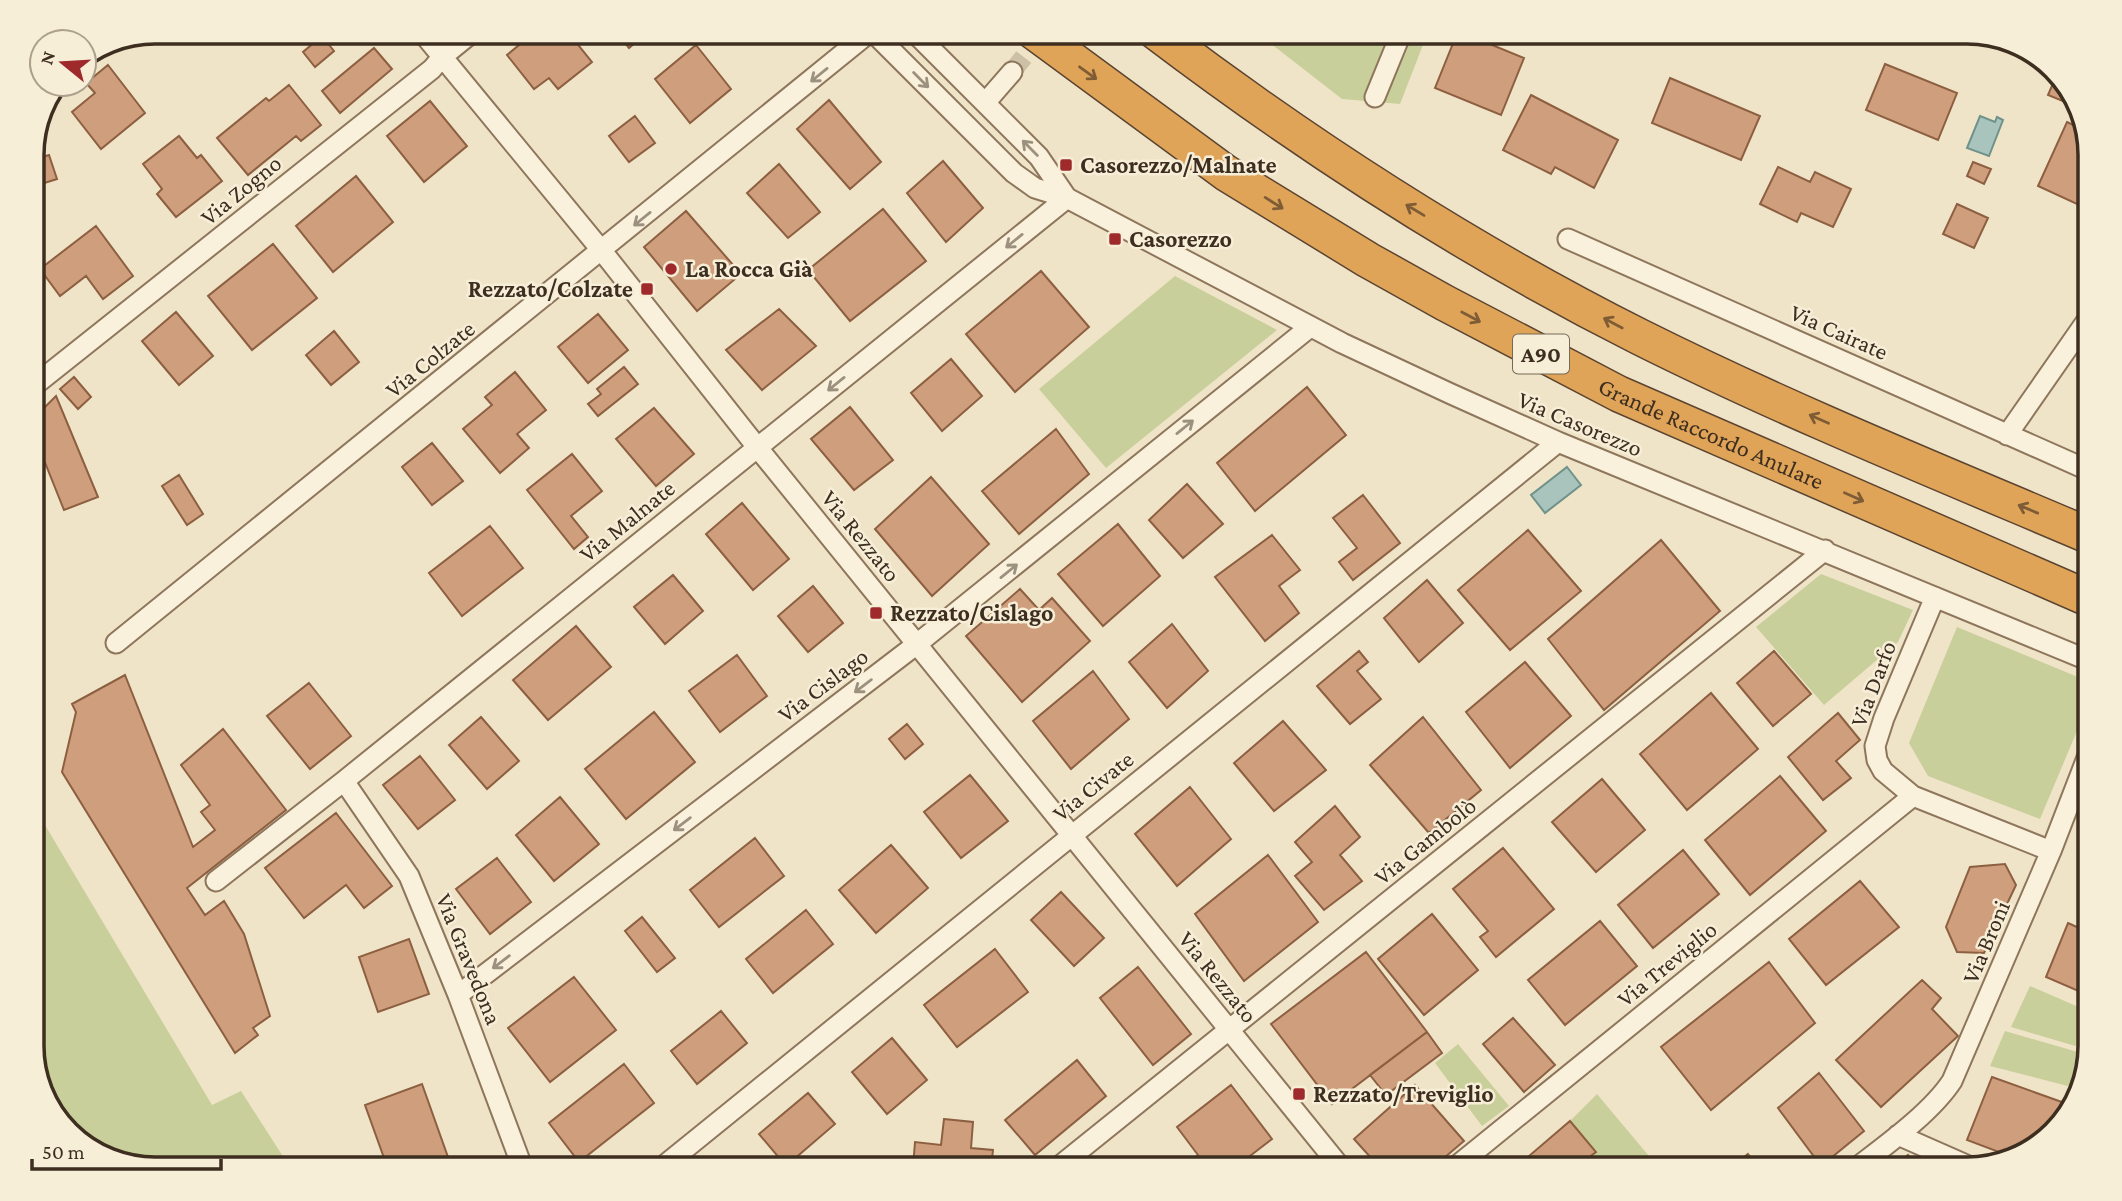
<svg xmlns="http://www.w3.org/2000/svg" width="2122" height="1201" viewBox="0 0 2122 1201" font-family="'Crimson Pro',serif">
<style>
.green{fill:#c9cf9b}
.water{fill:#a9c4bc;stroke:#6f938a;stroke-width:2}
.building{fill:#cf9f7d;stroke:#8d5f41;stroke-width:2}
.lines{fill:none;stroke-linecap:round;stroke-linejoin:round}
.minor-tunnel{stroke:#ccc0a6;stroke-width:19;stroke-dasharray:19 10;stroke-linecap:butt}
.minor-casing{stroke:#8d765c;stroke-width:23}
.motorway-casing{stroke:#5b4430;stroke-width:38}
.minor{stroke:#faf1dc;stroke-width:19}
.motorway{stroke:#e0a458;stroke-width:35}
.oneway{stroke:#7e5d36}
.oneway2{stroke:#9c907e}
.poi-dot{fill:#9e2a2b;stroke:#f7eed8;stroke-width:2.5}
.labels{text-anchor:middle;stroke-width:5;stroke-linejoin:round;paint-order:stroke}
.shield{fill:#f7eed8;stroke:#756857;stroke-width:2}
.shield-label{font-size:23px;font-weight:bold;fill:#3d2e20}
.poi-label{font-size:24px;font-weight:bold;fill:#3d2e20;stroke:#f7eed8;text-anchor:start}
.street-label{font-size:24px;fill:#3d2e20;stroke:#f7eed8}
.rim{fill:none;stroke:#3d2e20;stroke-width:3.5}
</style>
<rect width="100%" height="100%" fill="#f0e4c8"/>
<path class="green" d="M1256,32H1428L1400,104L1342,99Z
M1175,276L1277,330L1106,468L1039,389Z
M1821,574L1913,610L1898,642L1824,705L1756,627Z
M1957,627L2090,682V700L2040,819L1928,776L1909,743Z
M32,786L39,815L212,1105L241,1091L291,1169H155L94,1153L52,1114L32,1054Z
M2030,986L2090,1012L2089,1050L2011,1027Z
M2005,1031L2088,1055L2079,1089L1990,1066Z
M1458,1044L1509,1106L1482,1126L1435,1063Z
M1597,1094L1659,1168L1573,1169L1595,1152L1570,1121Z"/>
<path class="water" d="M1980,116L1995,122L1997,117L2003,120L1989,156L1967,148Z
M1567,467L1581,485L1545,513L1531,495Z"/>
<path class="building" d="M536,31H547L553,38L561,31H567L592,62L558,89L549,78L534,89L507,55Z
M616,31H649L629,48Z
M1458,31L1524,58L1501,115L1435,88Z
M322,36L334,51L315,67L303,52Z
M696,45L731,89L690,123L655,79Z
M374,48L392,69L340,113L322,91Z
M1885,64L1957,93L1938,140L1866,110Z
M108,65L145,113L101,149L72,112L95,93L86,83Z
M2057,74L2070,87L2073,96L2070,104L2048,95Z
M1670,78L1760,116L1741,160L1652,123Z
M289,85L321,125L301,141L296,136L248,175L217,138L266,98L269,101Z
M1531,95L1618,140L1594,188L1555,167L1551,174L1503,150Z
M829,100L881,162L850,189L797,129Z
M430,101L467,146L424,182L387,136Z
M635,116L655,143L629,162L609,136Z
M2067,122L2084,130L2090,147V210L2038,186Z
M179,136L197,158L201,155L222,181L176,217L157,194L162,189L143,164Z
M34,143L39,158L49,155L57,179L32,187V147Z
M943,161L983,208L946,242L907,193Z
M1973,162L1991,169L1984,184L1967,176Z
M779,164L820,212L788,238L747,193Z
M1778,167L1810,182L1815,172L1851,189L1833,227L1801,213L1797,222L1760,204Z
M356,176L393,222L333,272L296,226Z
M1957,204L1988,218L1974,248L1943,234Z
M883,209L926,261L850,321L808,270Z
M686,211L741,274L697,311L644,247Z
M96,226L133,276L103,299L86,276L60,296L40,269Z
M273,244L317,298L252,350L208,296Z
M1041,271L1089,327L1015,392L966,334Z
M779,309L816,346L762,390L726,350Z
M176,312L213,356L179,385L142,341Z
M598,314L628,350L588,383L558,347Z
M334,331L359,362L331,385L306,355Z
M951,359L982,396L942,431L911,393Z
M624,367L638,384L598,416L588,404L601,394L597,389Z
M515,372L546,410L517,434L529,448L500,473L463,429L492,405L485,397Z
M74,377L91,397L78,409L60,389Z
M1307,387L1346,435L1255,511L1217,463Z
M56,396L98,497L64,510L32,430V420Z
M850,407L893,460L854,490L811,439Z
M654,408L694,454L656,486L616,439Z
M1056,429L1089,474L1019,534L982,491Z
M432,443L463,481L432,505L402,467Z
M572,454L602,491L571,516L588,537L574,549L527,490Z
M179,475L203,514L187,525L162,486Z
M931,477L989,544L932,596L875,529Z
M1187,484L1223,524L1183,558L1149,520Z
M1363,495L1400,543L1353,580L1339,562L1357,548L1333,518Z
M742,503L789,559L753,590L706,534Z
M1118,524L1160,576L1103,626L1058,574Z
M490,526L523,568L462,616L429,573Z
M1528,530L1581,591L1510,650L1458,590Z
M1272,535L1300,570L1279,586L1299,613L1265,641L1215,577Z
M1661,540L1720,611L1604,710L1548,639Z
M673,575L703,611L665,644L634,607Z
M1427,580L1463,623L1419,662L1384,618Z
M813,586L843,623L808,652L778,616Z
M1020,589L1039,610L1052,598L1090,641L1022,702L966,636Z
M1172,624L1208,671L1167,708L1129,662Z
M576,626L611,667L548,720L513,680Z
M1359,651L1368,662L1357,671L1381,699L1350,724L1317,686Z
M1774,651L1811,694L1773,726L1737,683Z
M737,655L767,696L720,732L689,691Z
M1525,662L1571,716L1510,768L1466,712Z
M1093,671L1129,719L1071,769L1033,721Z
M125,675L193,847L215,830L201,812L210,805L181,765L223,729L286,810L187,888L205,915L224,901L244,934L270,1016L253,1028L258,1035L235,1053L62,772L76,712L72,704Z
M309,683L351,736L310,769L267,716Z
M1711,693L1758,749L1687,810L1640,754Z
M654,712L695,762L626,819L585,769Z
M1838,713L1860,740L1836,761L1851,778L1823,800L1788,757Z
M481,717L519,761L487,789L449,745Z
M1423,717L1481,790L1429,833L1370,765Z
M1283,721L1326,770L1274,811L1234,763Z
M907,724L923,744L905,759L889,739Z
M420,756L455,800L418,829L383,785Z
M970,775L1008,821L961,858L924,812Z
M1780,776L1826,831L1750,895L1705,840Z
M1602,779L1645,830L1596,872L1552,822Z
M1190,787L1231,839L1177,886L1135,834Z
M560,797L599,844L554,881L516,835Z
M1335,806L1360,837L1340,855L1362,881L1324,910L1295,876L1312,862L1295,842Z
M336,813L392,886L364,908L346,885L304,918L265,868Z
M755,838L784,876L719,927L690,890Z
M891,845L928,888L876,933L839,890Z
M1503,848L1554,909L1496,957L1480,937L1488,931L1453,889Z
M1683,850L1719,894L1653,948L1618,905Z
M1268,855L1318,922L1244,981L1195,914Z
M497,858L531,902L490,934L456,889Z
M2005,864L2016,885L1984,953L1957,952L1946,927L1970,867Z
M1860,881L1899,927L1826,985L1789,939Z
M1061,892L1104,938L1074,966L1031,920Z
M806,910L833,944L773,993L746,959Z
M1432,914L1478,970L1424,1015L1378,959Z
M642,917L675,958L657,972L625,931Z
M1600,921L1637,966L1565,1025L1528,980Z
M2068,923L2090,933V996L2046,977Z
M409,939L429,994L378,1012L359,957Z
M995,949L1028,992L957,1047L924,1005Z
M1366,952L1427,1032L1332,1104L1271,1024Z
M1769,962L1815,1023L1711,1110L1661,1047Z
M1138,967L1191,1034L1153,1065L1100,998Z
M574,977L616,1030L550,1082L508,1028Z
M1922,980L1941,998L1932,1009L1958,1036L1881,1107L1836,1060Z
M721,1011L747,1043L697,1084L671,1051Z
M1513,1018L1555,1065L1524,1092L1483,1044Z
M1427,1032L1442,1053L1386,1095L1370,1075Z
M892,1038L927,1080L887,1114L852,1072Z
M1077,1060L1106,1096L1035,1155L1005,1120Z
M624,1064L654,1103L579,1162L549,1123Z
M1819,1073L1864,1131L1821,1166L1778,1108Z
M1992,1077L2073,1106L2029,1153L2012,1157L1967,1140Z
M422,1084L449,1160L423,1169H388L365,1105Z
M1231,1085L1272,1139L1233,1169H1187L1184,1166L1198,1155L1177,1127Z
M1415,1085L1464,1141L1431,1169H1381L1354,1139Z
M808,1093L835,1124L786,1166L759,1134Z
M944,1119L973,1122L971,1148L993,1150L991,1169L913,1167L915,1142L941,1145Z
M1570,1121L1596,1152L1573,1169H1540L1529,1156Z
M1748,1154L1760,1169H1729Z
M1908,1155L1920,1169H1891Z"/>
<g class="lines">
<path class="minor-tunnel" d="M1012,72L1044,31"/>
<g class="minor-casing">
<path id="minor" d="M421,31L602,251L757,447L1342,1169
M872,31L1014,173L1035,188L1067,198L1342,343L1449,393L1558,442L2090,661
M913,31L1039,157L1067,198
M1375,97L1402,31
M985,103L1012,72
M1568,239L2090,471
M36,384L432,69L442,57L474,31
M2007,435L2090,316
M1935,597L1884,718L1875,746L1877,760L1883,771L1913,796L2051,851
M116,643L871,31
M344,781L409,876L458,995L523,1169
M216,881L344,781L1067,198
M458,995L917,644L1310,327
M1898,1135L1973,1168
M660,1169L1558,442
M1056,1169L1825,550
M1453,1169L1913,796
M1855,1169C1886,1145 1931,1113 1952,1081L2051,851L2090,750"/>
</g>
<g class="motorway-casing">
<g id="motorway">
<path id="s1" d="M1033,31L1226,173L1368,260L1445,303L1619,394L2090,599"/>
<path d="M1155,31C1308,147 1469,251 1640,337C1786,410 1939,472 2090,536"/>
</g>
</g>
<use href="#minor" class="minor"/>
<use href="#motorway" class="motorway"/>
</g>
<defs><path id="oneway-shaft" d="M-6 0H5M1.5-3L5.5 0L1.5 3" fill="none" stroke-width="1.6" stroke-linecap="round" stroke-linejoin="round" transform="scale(1.75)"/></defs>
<g class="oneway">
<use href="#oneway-shaft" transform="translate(1088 73) rotate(36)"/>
<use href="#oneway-shaft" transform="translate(1274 203) rotate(32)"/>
<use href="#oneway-shaft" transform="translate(1415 210) rotate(-149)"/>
<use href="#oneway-shaft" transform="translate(1471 317) rotate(28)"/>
<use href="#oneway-shaft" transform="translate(1613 323) rotate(-152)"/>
<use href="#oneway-shaft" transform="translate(1819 419) rotate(-156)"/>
<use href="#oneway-shaft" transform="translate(1854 497) rotate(24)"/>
<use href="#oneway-shaft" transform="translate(2028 509) rotate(-157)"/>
</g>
<g class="oneway2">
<use href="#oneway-shaft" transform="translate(819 75) rotate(141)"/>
<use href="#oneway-shaft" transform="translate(921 80) rotate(45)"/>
<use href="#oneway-shaft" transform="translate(1030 148) rotate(-135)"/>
<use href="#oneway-shaft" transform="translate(642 219) rotate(141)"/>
<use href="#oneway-shaft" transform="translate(1014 241) rotate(141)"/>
<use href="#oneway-shaft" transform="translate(836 384) rotate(141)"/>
<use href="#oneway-shaft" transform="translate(1185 427) rotate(-39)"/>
<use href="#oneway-shaft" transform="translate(1009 571) rotate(-39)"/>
<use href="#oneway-shaft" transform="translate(863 686) rotate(143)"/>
<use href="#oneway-shaft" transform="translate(682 824) rotate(143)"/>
<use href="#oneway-shaft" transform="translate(501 962) rotate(143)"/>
</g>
<g class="poi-dot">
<rect x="1059" y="158" width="14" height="14" rx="3.5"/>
<rect x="1108" y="232" width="14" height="14" rx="3.5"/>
<circle cx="671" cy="269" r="7"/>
<rect x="640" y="282" width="14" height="14" rx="3.5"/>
<rect x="869" y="606" width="14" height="14" rx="3.5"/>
<rect x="1292" y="1087" width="14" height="14" rx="3.5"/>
</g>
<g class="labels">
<rect class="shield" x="1513" y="334.5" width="56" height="39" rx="5"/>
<g class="shield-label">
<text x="1541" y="362">A90</text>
</g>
<g class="poi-label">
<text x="1080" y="173">Casorezzo/Malnate</text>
<text x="1129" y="247">Casorezzo</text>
<text x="685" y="277">La Rocca Già</text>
<text x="633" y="297" text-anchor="end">Rezzato/Colzate</text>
<text x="890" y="621">Rezzato/Cislago</text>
<text x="1313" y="1102">Rezzato/Treviglio</text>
</g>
<g class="street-label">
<text transform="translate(241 190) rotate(-39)" y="8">Via Zogno</text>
<text transform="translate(1839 332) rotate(24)" y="8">Via Cairate</text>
<text transform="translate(430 359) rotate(-39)" y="8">Via Colzate</text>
<text transform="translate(1580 424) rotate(23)" y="8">Via Casorezzo</text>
<text dy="8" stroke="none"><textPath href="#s1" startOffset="791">Grande Raccordo Anulare</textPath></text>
<text transform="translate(627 521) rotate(-39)" y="8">Via Malnate</text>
<text transform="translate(861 536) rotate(51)" y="8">Via Rezzato</text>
<text transform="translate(1873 684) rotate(-69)" y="8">Via Darfo</text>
<text transform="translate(823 685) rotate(-37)" y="8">Via Cislago</text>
<text transform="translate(1093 786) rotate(-39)" y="8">Via Civate</text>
<text transform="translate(1425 841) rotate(-39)" y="8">Via Gambolò</text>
<text transform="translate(1986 942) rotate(-67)" y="8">Via Broni</text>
<text transform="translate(469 959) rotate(68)" y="8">Via Gravedona</text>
<text transform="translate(1667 964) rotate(-39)" y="8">Via Treviglio</text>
<text transform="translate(1218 977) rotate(51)" y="8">Via Rezzato</text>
</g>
</g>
<path d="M0 0H2122V1201H0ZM155 44H1967A111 111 0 0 1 2078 155V1046A111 111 0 0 1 1967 1157H155A111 111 0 0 1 44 1046V155A111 111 0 0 1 155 44Z" fill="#f7eed8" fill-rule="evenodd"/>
<path class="rim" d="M155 44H1967A111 111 0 0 1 2078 155V1046A111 111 0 0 1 1967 1157H155A111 111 0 0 1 44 1046V155A111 111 0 0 1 155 44Z"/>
<g transform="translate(63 63) rotate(288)"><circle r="33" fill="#f7eed8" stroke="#ada18e" stroke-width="2"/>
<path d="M0-5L12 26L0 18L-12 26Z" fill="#9e2a2b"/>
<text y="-10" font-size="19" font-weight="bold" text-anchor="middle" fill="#3d2e20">N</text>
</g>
<path d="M32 1159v10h189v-10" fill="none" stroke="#3d2e20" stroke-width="3.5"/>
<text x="42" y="1159" font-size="21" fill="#3d2e20" stroke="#f7eed8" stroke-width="5" paint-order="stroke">50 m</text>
</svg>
